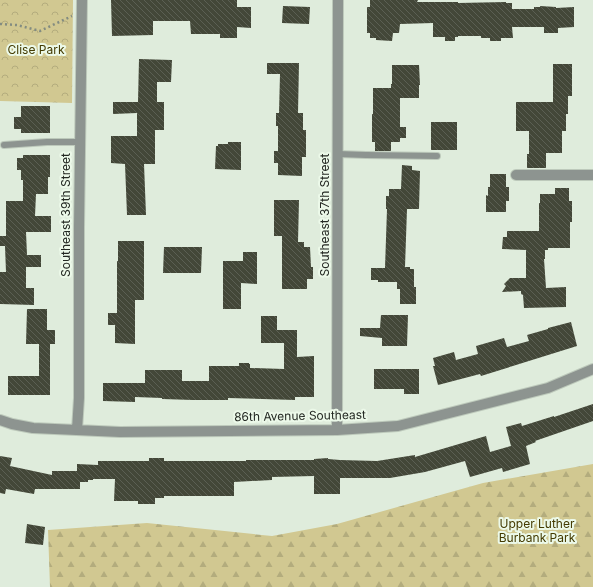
<svg xmlns="http://www.w3.org/2000/svg" width="593" height="587" viewBox="0 0 593 587" font-family="Inter,sans-serif">
<style>
.forest{fill:url(#forest-firs)}
.park{fill:url(#park-crowns)}
.building{fill:url(#building-back-hatch)}
.lines{fill:none;stroke-linecap:round;stroke-linejoin:round}
.service-casing{stroke:#bdc9bb;stroke-width:8}
.minor-casing{stroke:#bdc9bb;stroke-width:12}
.path{stroke:#838c81;stroke-width:2.5;stroke-dasharray:2 3;stroke-linecap:butt}
.service{stroke:#8d9490;stroke-width:6}
.minor{stroke:#8d9490;stroke-width:10}
.labels{text-anchor:middle;stroke-width:4;stroke-linejoin:round;paint-order:stroke}
.park-label{font-size:12px;fill:#433a00;stroke:#ecf9e9}
.street-label{font-size:12px;fill:#232822;stroke:#ecf9e9}
</style>
<defs>
<pattern id="forest-firs" width="22" height="20" patternUnits="userSpaceOnUse"><rect width="22" height="20" fill="#d1c891"/><path d="M5 1l3.5 6h-7zM16 11l3.5 6h-7z" fill="#b3ac7d"/></pattern>
<pattern id="park-crowns" width="20" height="18" patternUnits="userSpaceOnUse"><rect width="20" height="18" fill="#d1c891"/><path d="M2 6a3 3 0 1 1 6 0M12 15a3 3 0 1 1 6 0" fill="none" stroke="#b3ac7d"/></pattern>
<pattern id="building-back-hatch" width="6" height="6" patternUnits="userSpaceOnUse"><rect width="6" height="6" fill="#434738"/><path d="M-1 5l2 2M0 0l6 6M5-1l2 2" fill="none" stroke="#5b5f53"/></pattern>
</defs>
<rect width="100%" height="100%" fill="#dfecdc"/>
<path class="forest" d="M593,464V587H50L48,530L147,523L272,536L337,524L483,483Z"/>
<path class="park" d="M0,0H73L72,103L0,101Z"/>
<path class="building" d="M111,0H237V7H251V28L237,27V38H220V34H191L190,21H153V35L112,36Z
M370,0H418L417,2H458V3L506,2V3H512V9H534V7H540V6L556,7V8L574,7V27L558,28V33H544V27H512L513,38H501V41H490V38H481V36H458V37H455V41H445V37H433V23L400,24L399,33H393L392,41L376,40V38H370V33H367V7H370Z
M283,6L310,7L309,24L282,23Z
M139,59L172,60L171,82H157V102H164V130H155V164H144L146,215H127L125,164L111,163V136H137V113L113,114V102H138Z
M267,63H299L298,113H303V130H306V157H302V176L278,175V163H274V151H278V126H276V113H279L280,74H267Z
M553,64H572V96H568V114H566V131H562V153H546V168H527V154H529V131H516V102H553Z
M392,65H419L420,85H419V98H400V127H406V138H400V142H391V151H375V142H372V114H373V88H391V84H392Z
M21,106H50V133H21V129H14V117H21Z
M431,122H457V150H431Z
M228,142H241V170L215,169L216,146H218V144H228Z
M23,155H50V177H48V194H36L35,216H51V232H26L27,255H41V267H26V288H34V305L0,304V272H6L5,246H0V236H6V201H23V180H21V170H17V158H23Z
M402,165L412,166V170L420,171L419,209H407L405,267H410V269H414V287H416V304H400V289H397V282H378V280H371V268H385L387,209H386V196H389V189H401Z
M490,174H506V187H509V201H506V212H486V195L488,196V187H490Z
M555,188H569V201H572V222H570V248H548V250H545V259H544L546,288L566,287V307L524,308L523,295L521,294V291L502,292L506,286L504,284L510,278H526V250L502,249L503,237H507V231H539V203H540V194H555Z
M274,200H299L298,242H304V247H310L311,267H313V279H307V289H282V236H274Z
M118,241H144V300H135V344L115,343V325H108V313H117V261H118Z
M164,247H202L201,273H163Z
M243,252H257V284L241,283V309H223V261H243Z
M27,309H47V330H55V344H50V395H8V376H39V344H26Z
M381,315H408L407,346H382V338L360,336V328H380Z
M261,316H277V330H297V357L314,356V397H295V400L228,398V400H193L162,399V398L135,397V402L103,401V383H145V370H182V381H209V366H239V363H249V364H250V368L284,369V343H261Z
M571,322L577,346L481,376L480,374L438,385L433,366H435L433,358L454,352L456,360L478,354L476,346L504,338L507,347L529,341L527,335L548,329V328Z
M374,369H419V394H404V389H374Z
M593,404V421L535,441L536,442L526,446L530,464L503,472L502,468L470,477L465,461L425,472L390,478H340V494H314V476L272,477V480L234,482V496H164V498H155V504H138V501H114L115,479H93V480H88V482H80V489H35L34,494L6,489L5,494L0,493V456L12,458L10,466L52,475V471H77V464L98,465V461H149V458H164V461H246V460H314V459L328,458V459L340,460L377,461L415,455V457L486,436L490,452L511,446L506,427L521,423L522,426L554,416V417Z
M27,524L45,527L43,545L25,543Z"/>
<g class="lines">
<g class="service-casing">
<path id="service" d="M4,145L47,142H80
M338,154L366,155L437,156"/>
</g>
<g class="minor-casing">
<path id="minor" d="M516,175H593
M0,420L12,424L33,428L120,432L337,430L398,426L548,388L593,369
M77,430L79,398V227L82,0
M337,430L338,0"/>
</g>
<path class="path" d="M0,24L17,25L40,31L72,16"/>
<use href="#service" class="service"/>
<use href="#minor" class="minor"/>
</g>
<g class="labels">
<g class="park-label">
<text x="36" y="54">Clise Park</text>
<text x="537" y="528">Upper Luther<tspan x="537" dy="14">Burbank Park</tspan></text>
</g>
<g class="street-label">
<text transform="translate(66 215) rotate(-90)" y="4">Southeast 39th Street</text>
<text transform="translate(325 215) rotate(-90)" y="4">Southeast 37th Street</text>
<text transform="translate(300 416) rotate(-1)" y="4">86th Avenue Southeast</text>
</g>
</g>
</svg>
